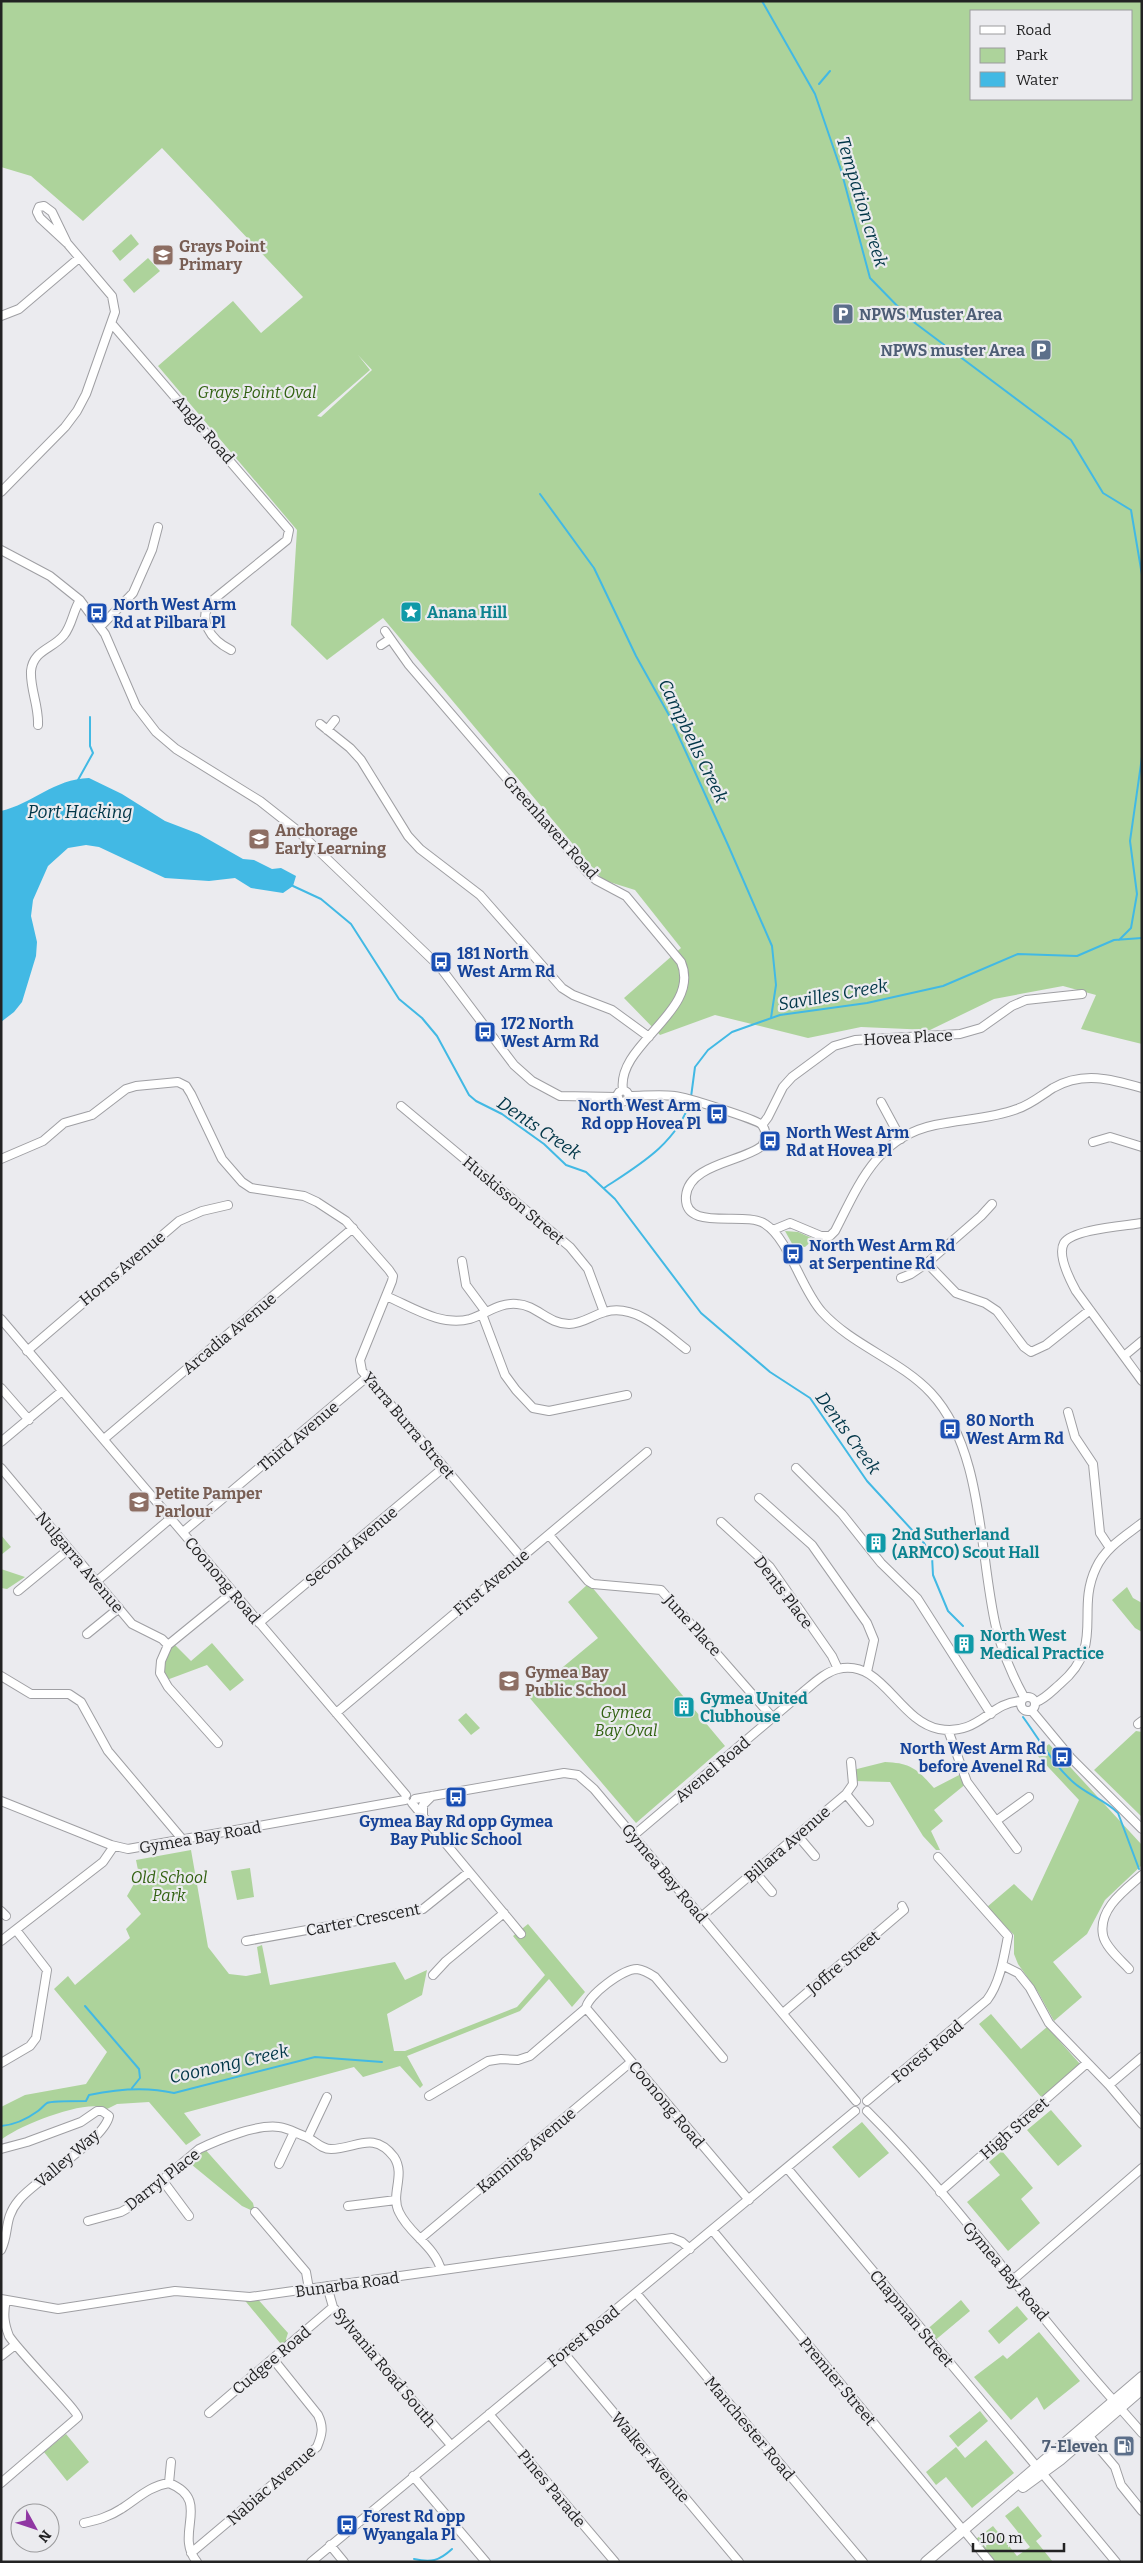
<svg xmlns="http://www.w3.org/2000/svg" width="1143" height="2563" viewBox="0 0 1143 2563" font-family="Bitter,serif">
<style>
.green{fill:#add39b;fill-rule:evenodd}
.water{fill:#42b9e4}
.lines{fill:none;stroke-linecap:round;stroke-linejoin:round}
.stream{stroke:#42b9e4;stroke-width:2}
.minor-casing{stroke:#9f9fa3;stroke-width:10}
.major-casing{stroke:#9f9fa3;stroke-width:12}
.minor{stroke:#fff;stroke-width:8}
.major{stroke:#fff;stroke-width:10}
.labels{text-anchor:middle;stroke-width:4.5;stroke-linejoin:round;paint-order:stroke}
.education-label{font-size:16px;font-weight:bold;fill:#785e54;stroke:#ebebef;text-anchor:start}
.service-label{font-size:16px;font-weight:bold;fill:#4e5e75;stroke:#ebebef;text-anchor:end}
.park-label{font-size:16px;font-style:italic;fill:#326212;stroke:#ebebef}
.street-label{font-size:16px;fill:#222223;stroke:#ebebef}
.transit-label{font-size:16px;font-weight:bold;fill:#164399;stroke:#ebebef;text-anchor:start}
.culture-label{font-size:16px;font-weight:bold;fill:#0d838f;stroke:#ebebef;text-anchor:start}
.water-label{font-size:18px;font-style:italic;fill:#003547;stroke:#ebebef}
</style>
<rect width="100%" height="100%" fill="#ebebef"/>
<path class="green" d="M1,1H1142V1044L1081,1029L1096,995L1063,986L994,999L930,1030L861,1027L808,1038L715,1015L660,1035L624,998L681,948L635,890L603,880L383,618L327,660L291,625L297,530L158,366L233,301L261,333L303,297L162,148L83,221L31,176L1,167ZM972,11H1132V99H972ZM358,355L372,370L321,417L317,416L370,370Z
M131,234L139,244L120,261L112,251Z
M148,258L160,271L134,293L123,280Z
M785,1231L798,1232L814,1239L805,1247L798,1246L795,1249Z
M1,1535L11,1547L1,1555Z
M1,1569L25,1577L7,1589L1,1588Z
M587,1585L591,1586L725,1746L636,1823L528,1696L598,1638L568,1602Z
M1127,1587L1133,1598L1142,1603V1632L1135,1628L1112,1600Z
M172,1642L191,1661L212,1643L244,1680L230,1691L207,1665L164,1681L161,1661Z
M466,1713L480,1728L471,1735L458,1720Z
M1136,1731L1142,1732V1817L1094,1770Z
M1049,1744L1142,1845V1865L1105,1900L1087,1934L1053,1962L1082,1997L1054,2021L1038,1992L1018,1964L1014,1954V1935L987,1907L1014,1884L1032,1901L1079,1800L1036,1754Z
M885,1762C911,1763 917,1769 934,1788L963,1773L967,1783L934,1810L943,1821L931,1831L940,1850H936L923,1836L890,1782L854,1781L853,1770Z
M191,1850L208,1947L229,1974L246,1976L261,1973L257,1947L262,1945L270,1985L395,1962L405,1980L427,1970L422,1995L387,2014L394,2051H405L517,2007L545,1975L513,1936L528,1924L585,1992L572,2007L549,1979L520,2011L407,2056L423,2085L420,2088L400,2066L363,2077L354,2067L184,2113L201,2135L186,2145L149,2102L117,2104L107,2109C89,2097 17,2126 1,2140V2107L25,2095L86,2084L107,2052L54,1989L68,1976L75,1985L130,1938L126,1929L141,1914L127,1896L139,1875L136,1860Z
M250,1868L254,1897L237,1900L231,1871Z
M991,2014L1021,2049L1047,2027L1080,2064L1079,2066L1042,2098L979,2024Z
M1051,2110L1082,2146L1058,2166L1027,2130Z
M862,2122L889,2153L859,2178L832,2147Z
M203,2147L253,2203L255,2212L242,2206L186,2160Z
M1002,2151L1033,2188L1021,2199L1040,2223L1008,2251L967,2202L1000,2175L989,2162Z
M255,2296L288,2333L286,2339L288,2346L285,2349L242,2297Z
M961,2300L970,2311L933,2342L924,2332Z
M1017,2306L1028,2319L999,2344L988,2331Z
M1039,2332L1080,2381L1044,2410L1037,2397L1011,2420L974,2377L1003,2355L1007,2359Z
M980,2411L988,2421L958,2447L949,2436Z
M66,2434L89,2462L67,2481L44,2452Z
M986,2440L1014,2473L972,2508L946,2477L936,2485L926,2472L956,2447L965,2458Z
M1018,2506L1042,2536L1036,2541L1053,2562H996L976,2539L993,2526L1017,2556L1030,2547L1005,2516Z"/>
<path class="water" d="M89,778L122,794L165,821L199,834L243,859L254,860L272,869L281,868L296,876L293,886L283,893L251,888L235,878L209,881L165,878L99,847L86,845L68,848L48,866L33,900L31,916L37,942L36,956L22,1002L14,1012L1,1022V811C32,804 54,779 89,778Z"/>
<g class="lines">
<path class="stream" d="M762,1L815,94L841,170L870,278L911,320L1071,440L1103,493L1131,510L1142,575
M819,84L830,71
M540,494L594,568L636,656L670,717L728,845L772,946L776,985L771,1018
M78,780L93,753L90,746V717
M293,886L321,899L351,924L399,999L422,1018L437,1036L469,1095L476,1101L502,1114L544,1144L566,1165L586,1172L615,1199L701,1313L770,1372L810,1398L867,1481L924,1543L932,1556L933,1575L948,1611L963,1626
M1119,940L1131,928L1137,894L1130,841L1142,757
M691,1097L695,1067L708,1050L732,1032L780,1015L867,1003L943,986L1018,954L1077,956L1114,940L1142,938
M604,1188C639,1165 676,1144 690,1102
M1023,1717C1039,1739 1053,1764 1073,1782C1086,1794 1105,1800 1118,1813L1139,1869
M85,2006L139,2069L140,2078L132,2088
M1,2126C14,2125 27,2119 38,2111C41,2109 44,2105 47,2103C51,2101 81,2101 86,2101L89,2095C117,2089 145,2086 174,2093L315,2057L382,2062
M414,2559C431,2563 439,2561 452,2549"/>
<g class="minor-casing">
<path id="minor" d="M1,316L19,309L79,258
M112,324L289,530L287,540L213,600C195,619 211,640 231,650
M1,492L65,427L77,411L86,394L115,312L112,296L67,243L40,218L37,212L39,207L44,206L52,212L67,243
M1,550L50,576L80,600L105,634L136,706L156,732L176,749L260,801L298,831L440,967L514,1065L532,1081L560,1096L618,1097
M100,627L133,593L152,550L158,527
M385,631L409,665L588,873L596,880L626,896L681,962C702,1011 616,1044 623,1090
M381,645L390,639
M320,724L350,748L361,760L408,836L420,849L480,895L562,988L573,995L612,1010L649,1037
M38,725C39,706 30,689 31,671C33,650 53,649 64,635C72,625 73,611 80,600
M327,730L335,720
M617.5 1096a5.5 5.5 0 1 1 11 0a5.5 5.5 0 1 1-11 0Z
M629,1096C644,1096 660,1094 675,1096C685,1097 759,1120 762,1125C767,1131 766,1140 762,1146C742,1162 689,1164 686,1196C683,1233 745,1210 765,1224C789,1239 801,1289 822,1312C853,1346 900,1360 931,1393C984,1450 979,1555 996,1627C1002,1651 1012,1675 1024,1697
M881,1102L901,1139
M401,1106L570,1247L588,1269L604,1312
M762,1125L768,1117L783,1087L792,1077L834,1046L855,1040L960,1034L981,1028L1012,1006L1026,1000L1082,994
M1093,1142L1110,1137L1142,1147
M1,1159L43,1141L64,1123L92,1115L126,1089L136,1086L178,1082L186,1086L191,1094L222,1159L242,1182L251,1188L304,1196L317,1202L346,1221L389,1270L393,1276L392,1281L360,1360L362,1371L521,1557
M1142,1223C1125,1226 1073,1229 1064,1243C1057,1255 1070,1280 1076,1291L1142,1381
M773,1230L790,1223L821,1236H830L835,1231C859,1184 877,1137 935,1125C962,1119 991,1119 1017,1109C1030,1105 1042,1095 1053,1088C1083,1071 1111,1079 1142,1088
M462,1261L466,1285L486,1312
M927,1263L981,1216L992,1204
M901,1278L911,1274L927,1263L956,1293L985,1303L997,1311L1024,1347L1031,1352L1046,1345L1090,1310
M386,1296C412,1307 441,1327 470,1319C486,1314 500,1302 517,1304C537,1305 548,1324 569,1324C582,1324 593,1315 605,1312C635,1303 664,1332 686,1349
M482,1314L505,1375L516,1390L533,1408L549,1411L627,1395
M1,1319L406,1795
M27,1351L179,1221L202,1211L228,1205
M1124,1356L1142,1341
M1,1388L29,1420
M1068,1412L1075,1437L1093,1464L1100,1533L1110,1548
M104,1439L353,1228
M1,1442L62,1391
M1,1468L132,1624L162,1639L168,1645
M796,1468L842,1514L881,1563L917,1598L991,1714
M759,1498L812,1545L867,1623L874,1640L867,1672
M721,1522L770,1567L832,1656L838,1669
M183,1532L367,1377
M549,1535L588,1581L593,1584L661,1590L773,1718
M97,1581L171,1518
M18,1591L69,1549
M259,1623L443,1468
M87,1634L119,1608
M1,1676L31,1694H69L81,1702L108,1751L183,1840
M1021 1704a7 7 0 1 1 14 0a7 7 0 1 1-14 0Z
M1036,1702C1045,1699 1053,1690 1060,1684C1106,1645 1075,1612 1096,1568C1105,1548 1125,1536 1142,1523
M1032,1711L1071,1758L1142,1829
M336,1713L647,1452
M1138,1724L1142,1721
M948,1730L967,1782L1017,1849
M218,1743L168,1687L160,1673L161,1661L168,1645L233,1592
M846,1794L869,1822
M415,1799L564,1773L578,1775L594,1789L856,2101
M1,1801L111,1845L128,1849L405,1800
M412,1803L521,1934
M423,1816V1805L432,1796
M996,1821L1029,1797
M633,1836L803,1692C813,1684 825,1672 838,1669C882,1658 898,1721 939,1729C979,1736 989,1703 1020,1701
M798,1836L815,1856
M755,1872L772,1892
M1,1911L6,1916
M701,1917L846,1794L853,1784L851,1762
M1,1941L103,1862L114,1846
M246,1941L423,1909L469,1872
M1002,1965L1018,1973L1030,1988L1049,2023L1109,2085L1142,2124
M1129,1969C1121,1960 1105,1947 1103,1935C1098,1909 1125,1890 1142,1875
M433,1975L446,1961L504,1913
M586,2008L749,2200
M586,2008C588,1995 623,1969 637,1969C644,1970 649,1973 655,1977L723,2058
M783,2013L904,1910L902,1906
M1,2063L30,2046L36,2038L47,1970L16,1930
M1109,2085L1142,2057
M429,2096L488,2061L501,2059L518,2060L530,2056L586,2008
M867,2101L987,2000C1000,1983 1004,1957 1008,1936L938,1857
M867,2111C957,2200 1029,2307 1114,2401
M308,2137L327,2097
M1,2149L27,2142L81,2122L97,2111H102L109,2116C104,2141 37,2178 19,2200C3,2219 10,2232 1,2250
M279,2164L294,2132
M787,2168L1037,2467
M163,2181L189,2216
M940,2192L1087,2063
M348,2206L396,2200
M255,2212L306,2272L309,2289
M88,2221L121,2212L130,2207L199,2149C220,2139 257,2124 279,2127C288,2128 296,2133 304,2136C314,2139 320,2149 331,2149C356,2149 373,2130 394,2157C406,2175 390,2194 399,2212C409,2234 435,2246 441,2270
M713,2231L963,2530
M420,2239L631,2062
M1014,2279L1142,2168
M327,2286L333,2307L450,2444
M636,2293L863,2562
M1,2299L58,2309L175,2291L250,2297L672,2238L682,2242L690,2249
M563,2352L739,2562
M1,2356L15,2345
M1120,2408L1142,2433
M209,2413L333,2307
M489,2414L615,2562
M1088,2435L1115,2467L1121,2485L1142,2511
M1042,2473L1116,2562
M413,2476L486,2562
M1,2483L78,2417C77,2410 19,2352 9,2336C4,2323 3,2314 6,2300
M169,2483L171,2462
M84,2523C97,2520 109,2517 121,2509C137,2499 149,2486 169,2483C213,2501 173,2533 197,2562
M967,2534L990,2562
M330,2545L344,2562
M191,2553L317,2447C322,2435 324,2427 318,2415L273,2359
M311,2562L855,2111"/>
</g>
<g class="major-casing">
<path id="major" d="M1023,2487L1060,2460L1142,2389
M926,2562L1142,2377"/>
</g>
<use href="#minor" class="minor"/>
<use href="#major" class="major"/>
</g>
<defs>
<g id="school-square" transform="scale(1.125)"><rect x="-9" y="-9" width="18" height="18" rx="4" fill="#8d6e63" stroke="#ebebef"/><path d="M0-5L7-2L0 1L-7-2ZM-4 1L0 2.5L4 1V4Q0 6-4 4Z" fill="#fff"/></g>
<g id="parking-square" transform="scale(1.125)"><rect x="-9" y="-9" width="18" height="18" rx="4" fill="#5c6f8a" stroke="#ebebef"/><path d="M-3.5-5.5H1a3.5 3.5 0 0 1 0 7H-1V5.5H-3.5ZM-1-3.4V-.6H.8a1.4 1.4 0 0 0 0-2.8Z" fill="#fff"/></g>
<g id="sight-square" transform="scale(1.125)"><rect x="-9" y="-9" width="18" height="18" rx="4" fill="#0f9aa8" stroke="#ebebef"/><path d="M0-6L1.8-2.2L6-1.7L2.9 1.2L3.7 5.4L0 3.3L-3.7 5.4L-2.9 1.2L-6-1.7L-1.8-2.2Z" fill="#fff"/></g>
<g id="bus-square" transform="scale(1.125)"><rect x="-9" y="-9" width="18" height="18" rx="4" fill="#1a4fb4" stroke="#ebebef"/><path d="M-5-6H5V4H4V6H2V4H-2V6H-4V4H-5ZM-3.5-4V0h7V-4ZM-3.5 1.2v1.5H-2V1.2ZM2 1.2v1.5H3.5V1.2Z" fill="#fff"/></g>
<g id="building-square" transform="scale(1.125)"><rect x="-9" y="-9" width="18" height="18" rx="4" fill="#0f9aa8" stroke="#ebebef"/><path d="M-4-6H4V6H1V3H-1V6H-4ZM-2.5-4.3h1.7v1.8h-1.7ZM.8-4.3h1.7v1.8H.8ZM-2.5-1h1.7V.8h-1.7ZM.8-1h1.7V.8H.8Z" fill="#fff"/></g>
<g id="fuel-square" transform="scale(1.125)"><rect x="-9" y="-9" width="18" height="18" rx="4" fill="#5c6f8a" stroke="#ebebef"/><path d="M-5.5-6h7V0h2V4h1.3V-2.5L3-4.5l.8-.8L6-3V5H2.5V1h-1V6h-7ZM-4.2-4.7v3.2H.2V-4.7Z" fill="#fff"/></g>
</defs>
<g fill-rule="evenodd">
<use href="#school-square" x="163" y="255"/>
<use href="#parking-square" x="843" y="314"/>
<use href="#parking-square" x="1041" y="350"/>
<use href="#sight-square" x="411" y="612"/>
<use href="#bus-square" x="97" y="613"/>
<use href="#school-square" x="259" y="839"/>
<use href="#bus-square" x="441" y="962"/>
<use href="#bus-square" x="485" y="1032"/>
<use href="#bus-square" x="717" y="1114"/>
<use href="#bus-square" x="770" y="1141"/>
<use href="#bus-square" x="793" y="1254"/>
<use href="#bus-square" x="950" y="1429"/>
<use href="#school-square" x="139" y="1502"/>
<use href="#building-square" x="876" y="1543"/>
<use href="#building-square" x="964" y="1644"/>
<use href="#school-square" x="509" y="1681"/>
<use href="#building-square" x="684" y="1707"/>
<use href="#bus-square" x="1062" y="1757"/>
<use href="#bus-square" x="456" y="1797"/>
<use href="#fuel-square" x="1124" y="2446"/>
<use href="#bus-square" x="347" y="2525"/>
</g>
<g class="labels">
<g class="education-label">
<text x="179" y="252">Grays Point<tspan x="179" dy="18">Primary</tspan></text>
<text x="275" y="836">Anchorage<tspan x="275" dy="18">Early Learning</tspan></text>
<text x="155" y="1499">Petite Pamper<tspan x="155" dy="18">Parlour</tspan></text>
<text x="525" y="1678">Gymea Bay<tspan x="525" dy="18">Public School</tspan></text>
</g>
<g class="service-label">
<text x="859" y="320" text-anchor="start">NPWS Muster Area</text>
<text x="1025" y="356">NPWS muster Area</text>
<text x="1108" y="2452">7-Eleven</text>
</g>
<g class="park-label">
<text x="257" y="398">Grays Point Oval</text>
<text x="626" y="1718">Gymea<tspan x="626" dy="18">Bay Oval</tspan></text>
<text x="169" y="1883">Old School<tspan x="169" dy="18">Park</tspan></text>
</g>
<g class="street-label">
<text transform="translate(204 429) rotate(49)" y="6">Angle Road</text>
<text transform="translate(551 827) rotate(48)" y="6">Greenhaven Road</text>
<text transform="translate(908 1037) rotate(-3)" y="6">Hovea Place</text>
<text transform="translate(514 1200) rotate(40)" y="6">Huskisson Street</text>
<text transform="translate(122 1268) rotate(-40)" y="6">Horns Avenue</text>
<text transform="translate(229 1333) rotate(-40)" y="6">Arcadia Avenue</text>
<text transform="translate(409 1425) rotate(50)" y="6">Yarra Burra Street</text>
<text transform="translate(298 1436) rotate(-40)" y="6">Third Avenue</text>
<text transform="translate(351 1546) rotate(-40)" y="6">Second Avenue</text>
<text transform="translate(80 1562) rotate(50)" y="6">Nulgarra Avenue</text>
<text transform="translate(223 1580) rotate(50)" y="6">Coonong Road</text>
<text transform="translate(491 1582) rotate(-40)" y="6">First Avenue</text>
<text transform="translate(784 1592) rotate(53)" y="6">Dents Place</text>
<text transform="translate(693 1625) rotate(48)" y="6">June Place</text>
<text transform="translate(712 1769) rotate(-40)" y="6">Avenel Road</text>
<text transform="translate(200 1837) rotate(-10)" y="6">Gymea Bay Road</text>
<text transform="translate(787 1844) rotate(-41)" y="6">Billara Avenue</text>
<text transform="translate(665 1873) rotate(50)" y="6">Gymea Bay Road</text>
<text transform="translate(363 1919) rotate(-11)" y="6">Carter Crescent</text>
<text transform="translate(843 1962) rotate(-40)" y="6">Joffre Street</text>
<text transform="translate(927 2051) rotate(-40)" y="6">Forest Road</text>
<text transform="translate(667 2104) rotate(50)" y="6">Coonong Road</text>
<text transform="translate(1014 2128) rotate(-41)" y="6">High Street</text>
<text transform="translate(526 2150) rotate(-40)" y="6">Kanning Avenue</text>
<text transform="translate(67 2158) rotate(-41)" y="6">Valley Way</text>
<text transform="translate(162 2179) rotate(-38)" y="6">Darryl Place</text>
<text transform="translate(1006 2271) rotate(50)" y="6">Gymea Bay Road</text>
<text transform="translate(347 2284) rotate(-8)" y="6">Bunarba Road</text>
<text transform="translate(912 2318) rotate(50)" y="6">Chapman Street</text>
<text transform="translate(583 2336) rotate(-39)" y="6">Forest Road</text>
<text transform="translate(271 2360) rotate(-40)" y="6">Cudgee Road</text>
<text transform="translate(385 2367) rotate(50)" y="6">Sylvania Road South</text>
<text transform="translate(838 2381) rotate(50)" y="6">Premier Street</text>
<text transform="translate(750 2428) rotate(50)" y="6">Manchester Road</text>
<text transform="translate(651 2457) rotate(50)" y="6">Walker Avenue</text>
<text transform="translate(271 2485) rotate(-41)" y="6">Nabiac Avenue</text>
<text transform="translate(552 2488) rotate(50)" y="6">Pines Parade</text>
</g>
<g class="transit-label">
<text x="113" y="610">North West Arm<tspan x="113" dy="18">Rd at Pilbara Pl</tspan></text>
<text x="457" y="959">181 North<tspan x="457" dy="18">West Arm Rd</tspan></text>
<text x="501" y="1029">172 North<tspan x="501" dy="18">West Arm Rd</tspan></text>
<text x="701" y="1111" text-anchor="end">North West Arm<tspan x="701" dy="18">Rd opp Hovea Pl</tspan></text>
<text x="786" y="1138">North West Arm<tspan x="786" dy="18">Rd at Hovea Pl</tspan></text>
<text x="809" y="1251">North West Arm Rd<tspan x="809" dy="18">at Serpentine Rd</tspan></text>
<text x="966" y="1426">80 North<tspan x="966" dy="18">West Arm Rd</tspan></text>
<text x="1046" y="1754" text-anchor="end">North West Arm Rd<tspan x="1046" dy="18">before Avenel Rd</tspan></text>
<text x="456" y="1827" text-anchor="middle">Gymea Bay Rd opp Gymea<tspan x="456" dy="18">Bay Public School</tspan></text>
<text x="363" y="2522">Forest Rd opp<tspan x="363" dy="18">Wyangala Pl</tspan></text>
</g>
<g class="culture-label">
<text x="427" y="618">Anana Hill</text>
<text x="892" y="1540">2nd Sutherland<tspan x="892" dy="18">(ARMCO) Scout Hall</tspan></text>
<text x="980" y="1641">North West<tspan x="980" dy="18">Medical Practice</tspan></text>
<text x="700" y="1704">Gymea United<tspan x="700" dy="18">Clubhouse</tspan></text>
</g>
<g class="water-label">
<text transform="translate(862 202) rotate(73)" y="6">Tempation creek</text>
<text transform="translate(693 741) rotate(64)" y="6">Campbells Creek</text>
<text x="80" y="818">Port Hacking</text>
<text transform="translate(833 995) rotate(-10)" y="6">Savilles Creek</text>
<text transform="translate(539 1128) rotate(34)" y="6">Dents Creek</text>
<text transform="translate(848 1433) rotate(54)" y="6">Dents Creek</text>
<text transform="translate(229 2064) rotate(-13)" y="6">Coonong Creek</text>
</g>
</g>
<rect width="1143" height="2563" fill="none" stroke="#222223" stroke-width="5"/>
<rect x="970" y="10" width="162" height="90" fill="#ebebef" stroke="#9b9b9d"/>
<rect x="980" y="26" width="25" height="8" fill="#ffffff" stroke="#9b9b9d"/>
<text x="1016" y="35" font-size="15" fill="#222223">Road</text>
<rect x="980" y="48" width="25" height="15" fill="#add39b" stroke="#9b9b9d"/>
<text x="1016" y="60" font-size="15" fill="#222223">Park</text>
<rect x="980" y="72" width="25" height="15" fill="#42b9e4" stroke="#9b9b9d"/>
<text x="1016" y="85" font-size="15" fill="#222223">Water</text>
<g transform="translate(35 2528) rotate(130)"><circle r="24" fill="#ebebef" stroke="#9b9b9d"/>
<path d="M0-4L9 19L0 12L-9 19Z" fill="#9037a3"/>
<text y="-8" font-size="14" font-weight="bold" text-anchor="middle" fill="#222223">N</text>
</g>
<path d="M973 2543v8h91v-8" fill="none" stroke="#222223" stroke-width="2.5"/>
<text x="980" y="2543" font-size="15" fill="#222223" stroke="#ebebef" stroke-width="4" paint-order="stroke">100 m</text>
</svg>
